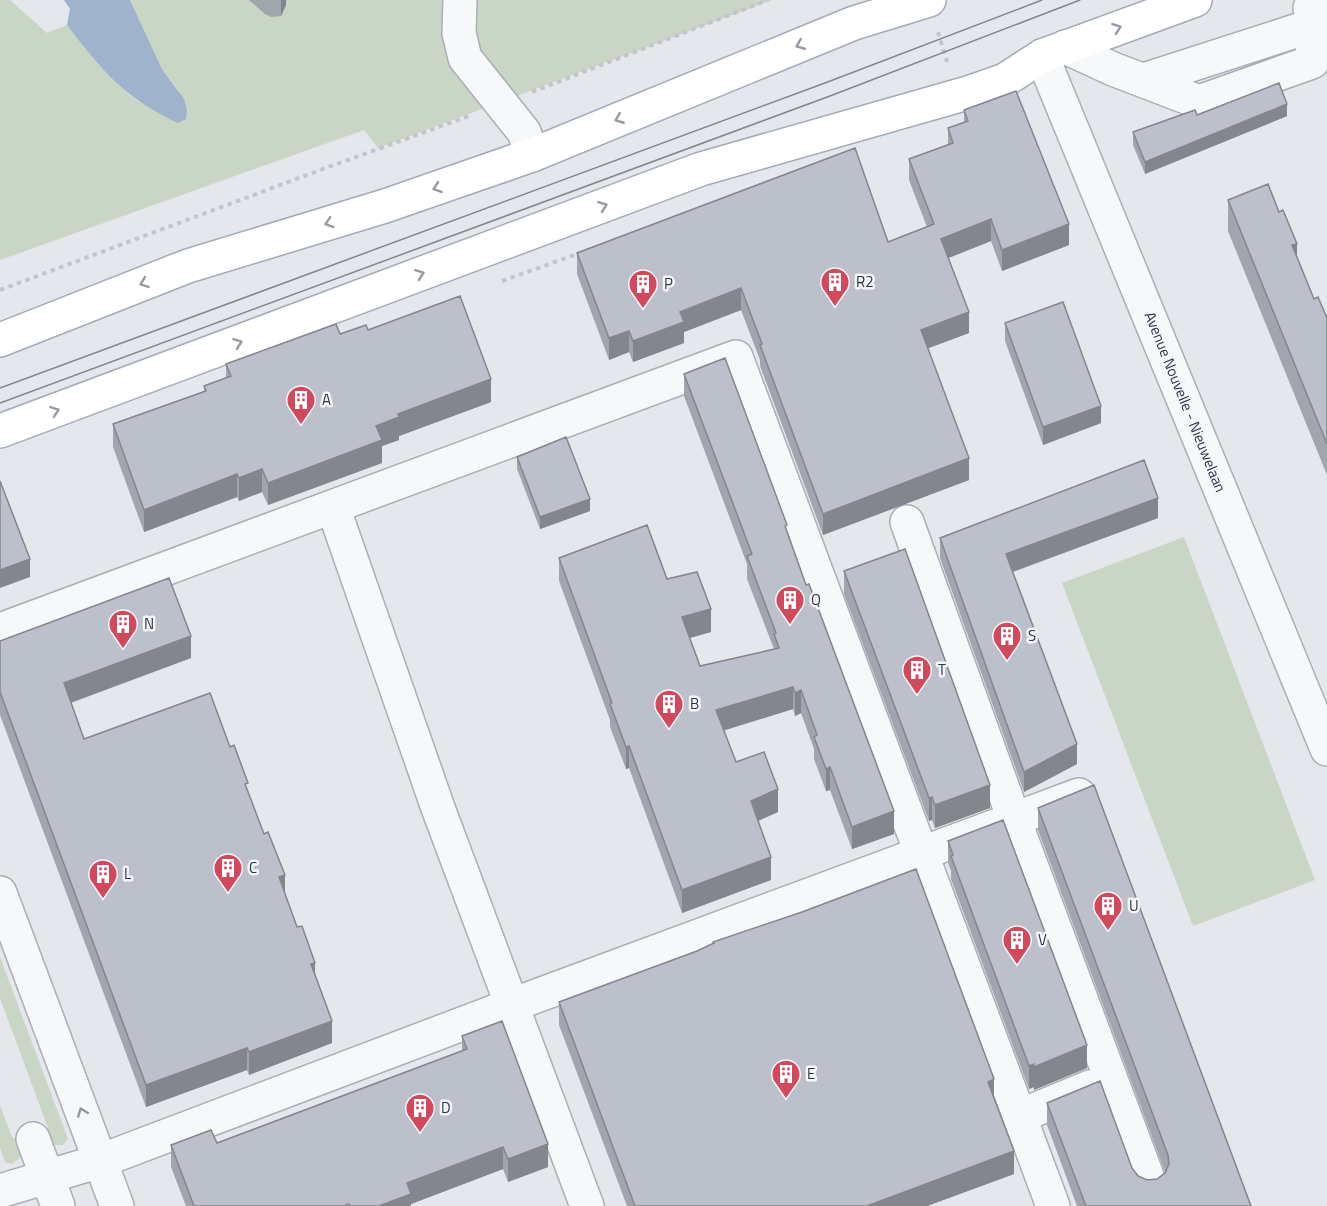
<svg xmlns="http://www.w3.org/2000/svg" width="1327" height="1206" viewBox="0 0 1327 1206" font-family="'Titillium Web',sans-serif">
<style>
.green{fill:#c9d6c5}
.water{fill:#9fb4cc}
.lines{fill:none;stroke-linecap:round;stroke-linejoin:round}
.minor-casing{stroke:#a9aeb7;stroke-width:36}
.major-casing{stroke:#a3abb8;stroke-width:36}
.path{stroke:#c2c5cb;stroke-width:4;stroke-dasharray:4.5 4.5;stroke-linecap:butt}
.minor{stroke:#f7f8fa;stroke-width:33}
.major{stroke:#fff;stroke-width:33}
.tram{stroke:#7d8696;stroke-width:1.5}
.wall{fill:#a1a5ae}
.shaded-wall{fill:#83868d}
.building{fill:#bbc0ca;stroke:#83868d;stroke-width:1.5}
.oneway{stroke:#959aa2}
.oneway2{stroke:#9196a0}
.labels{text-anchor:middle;stroke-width:5;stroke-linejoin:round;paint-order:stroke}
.poi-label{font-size:15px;fill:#2b3445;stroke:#f4f6f9;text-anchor:start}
.street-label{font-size:15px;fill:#2b3445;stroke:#f4f6f9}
</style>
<rect width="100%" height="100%" fill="#e4e7ec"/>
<path class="green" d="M0,0H10L47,33L67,25C89,53 109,81 139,102L179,91L162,69L130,0H772L378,148L364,130L0,260Z
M1184,537L1315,880L1193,926L1062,583Z
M0,957L68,1139L63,1145H52L41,1136L48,1128L0,998Z
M0,1105L12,1137L24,1143L21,1157L12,1164L5,1162L0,1148Z"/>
<path class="water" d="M64,0H130L162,69L184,99L187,110L186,119L178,123C123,97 103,72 67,25L70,9Z"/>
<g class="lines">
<g class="minor-casing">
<path id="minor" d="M460,0L459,33L465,58L524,132L532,155
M1065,47L1113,69L1199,102L1312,62L1314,25L1310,8L1313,0
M1042,56L1327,749
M1144,80L1314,25
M333,507L438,808L587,1206
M907,522L1014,819L1150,1184
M0,630L736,357L1053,1206
M0,893L117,1206
M1020,1116L1090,1087
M33,1139L58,1206
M0,1191L100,1161L512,1005L1079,795"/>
</g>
<g class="major-casing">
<path id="major" d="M0,340L188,266L385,206L532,155L854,23L929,0
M0,431L701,169L971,92L1005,80L1042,56L1195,0"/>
</g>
<path class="path" d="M938,32L948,65
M532,92L768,0
M502,281L580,253
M0,290L323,169L469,116"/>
<use href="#minor" class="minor"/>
<use href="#major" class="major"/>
<path class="tram" d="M0,388L825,83L1042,0
M0,403L830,96L1080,0"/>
</g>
<path class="wall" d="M249,0H286V5L281,16L271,17L265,14Z
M964,110L1069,245L1002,271L991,241L948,258L969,333L928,348L969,480L823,535L760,366V360L741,310L684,332V343L633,362L629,352L609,360L577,274V253L888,242L927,227L909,180V159L948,145V128L964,123Z
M1197,115L1287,116L1145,174L1133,145V132Z
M1228,200L1297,256L1314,299L1327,318V475L1228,231Z
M1005,323L1101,423L1043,445L1005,341Z
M368,330L491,402L399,436V440L382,446V463L268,505L262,492L239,501L237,497L144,532L113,447V424L204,391V386L226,378V364L340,334Z
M684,374L787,531L894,834L852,849L830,790L826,791L814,759V749L801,713L795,716L793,709L724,730L736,762L778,812L758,821L771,880L682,913L629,768L626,769L610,727V720L559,581V558L667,579L711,632L690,638L700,666L774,649L747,579V564L684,396Z
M517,457L590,511L540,529L517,469Z
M1158,518L1013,572L1077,764L1024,792L940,558V538Z
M844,571L990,808L935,828L932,820L929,821L844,594Z
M0,641L191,658L71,703L84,739L230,747L248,793L315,975L332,1043L249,1075L247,1070L146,1107L0,715Z
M1038,808L1251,1206H1077L1047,1125V1103L1132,1168L1138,1176L1147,1180L1157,1179L1165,1172L1038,830Z
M948,841L1087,1068L1034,1090V1087L1029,1089L951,879V871L948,863Z
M713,942L994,1099L1014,1174L927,1206H627L559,1025V1002L697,951L713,944Z
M462,1036L548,1167L508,1182L503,1169L411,1204V1206H186L171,1167V1145L217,1143L462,1051Z"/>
<path class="shaded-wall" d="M281,0H286V5L281,16Z
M1287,104V116L1145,174V162Z
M991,219V241L941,261V239Z
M1069,224V245L1002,271V250Z
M1297,244V275L1292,245Z
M741,288V310L684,332V343L633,362V341L680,312Z
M969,312V333L921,351V330Z
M629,331V352L609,360V338Z
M491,379V402L399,436V440L382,446V463L268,505V483L398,414Z
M1101,406V423L1043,445V427Z
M969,458V480L823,535V514Z
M262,469V492L239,501V478Z
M237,474V497L144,532V510Z
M1158,498V518L1006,574V554Z
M590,499V511L540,529V517Z
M30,559V577L0,588V570Z
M711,609V632L682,640V617Z
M191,636V658L64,705V683Z
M793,687V709L716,733V710Z
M801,690V713L795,716V693Z
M1077,744V764L1024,792V772Z
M629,746V768L626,769V747Z
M830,767V790L826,791V769Z
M990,785V808L935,828V805Z
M778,789V812L751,824V801Z
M932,797V820L929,821V798Z
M894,811V834L852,849V827Z
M771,857V880L682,913V890Z
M285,875V897L279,877Z
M315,963V985L311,964Z
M332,1021V1043L249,1075V1052Z
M1087,1045V1068L1034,1090V1067Z
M247,1048V1070L146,1107V1085Z
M1034,1064V1087L1029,1089V1066Z
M994,1079V1102L988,1082Z
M548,1144V1167L508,1182V1159Z
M503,1147V1169L411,1204V1206H379L407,1183Z
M1014,1151V1174L927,1206H867Z"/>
<path class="building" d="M1279,83L1287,104L1145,162L1133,132L1195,110L1197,115Z
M1016,91L1069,224L1002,250L991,219L941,239L969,312L921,330L969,458L823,514L760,345L762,344L741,288L680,312L684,322L633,341L629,331L609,338L577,253L855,148L888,242L934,224L909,159L953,143L948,128L968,121L964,110Z
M1268,184L1279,212L1283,210L1297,244L1292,245L1314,299L1318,297L1327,318V444L1228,200Z
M460,296L491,379L398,414L399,417L376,426L382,440L268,483L262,469L239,478L237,474L144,510L113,424L206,391L204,386L231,376L226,364L336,324L340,334L366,325L368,330Z
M1063,302L1101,406L1043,427L1005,323Z
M725,358L787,525L785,526L806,585L809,584L894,811L852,827L830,767L826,769L814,737L817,735L801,690L795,693L793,687L716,710L736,762L764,752L778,789L751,801L771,857L682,890L629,746L626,747L610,704L612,703L559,558L647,525L667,579L697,572L711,609L682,617L700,666L779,648L774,634L776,633L747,556L752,554L684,374Z
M566,437L590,499L540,517L517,457Z
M1144,460L1158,498L1006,554L1077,744L1024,772L940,538Z
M0,481L30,559L0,570Z
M905,549L990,785L935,805L932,797L929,798L844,571Z
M169,578L191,636L64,683L84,739L210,693L230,747L234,745L248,783L245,784L264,834L268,832L285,875L279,877L297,927L302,926L315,963L311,964L332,1021L249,1052L247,1048L146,1085L0,692V641Z
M1094,785L1251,1206H1086L1047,1103L1100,1081L1132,1168L1138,1176L1147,1180L1157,1179L1165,1173L1169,1164L1168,1155L1038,808Z
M1003,820L1087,1045L1034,1067V1064L1029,1066L951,856L953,855L948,841Z
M916,869L994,1079L988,1082L1014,1151L867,1206H635L559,1002L697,951L714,943L713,942L802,912Z
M502,1021L548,1144L508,1159L503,1147L407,1183L411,1194L379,1206H350L349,1204L344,1206H194L171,1145L211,1130L217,1143L467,1049L462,1036Z"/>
<defs><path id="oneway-chevron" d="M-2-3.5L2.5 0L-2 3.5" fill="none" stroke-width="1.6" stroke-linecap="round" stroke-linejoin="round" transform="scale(1.5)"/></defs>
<g class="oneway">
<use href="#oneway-chevron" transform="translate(1117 28) rotate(-20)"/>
<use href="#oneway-chevron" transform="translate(800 45) rotate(158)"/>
<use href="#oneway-chevron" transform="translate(619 119) rotate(158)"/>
<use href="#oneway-chevron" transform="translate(437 188) rotate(161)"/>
<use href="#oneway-chevron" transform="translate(603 206) rotate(-20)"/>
<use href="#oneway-chevron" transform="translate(329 223) rotate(162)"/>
<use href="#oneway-chevron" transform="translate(420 274) rotate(-20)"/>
<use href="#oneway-chevron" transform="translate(144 283) rotate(159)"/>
<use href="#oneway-chevron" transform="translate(238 343) rotate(-20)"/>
<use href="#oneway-chevron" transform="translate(55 411) rotate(-20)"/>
</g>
<use class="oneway2" href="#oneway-chevron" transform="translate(82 1112) rotate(-111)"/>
<defs>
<g id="building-pin" transform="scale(1.5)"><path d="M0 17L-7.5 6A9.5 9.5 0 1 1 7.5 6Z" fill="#d1495b" stroke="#f4f6f9"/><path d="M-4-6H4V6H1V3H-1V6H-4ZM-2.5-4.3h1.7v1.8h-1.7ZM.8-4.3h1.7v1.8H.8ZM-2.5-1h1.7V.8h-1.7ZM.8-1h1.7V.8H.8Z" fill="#fff"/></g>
</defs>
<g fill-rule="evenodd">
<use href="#building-pin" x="835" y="282"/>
<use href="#building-pin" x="643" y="284"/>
<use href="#building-pin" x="301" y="400"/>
<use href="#building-pin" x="790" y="600"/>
<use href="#building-pin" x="123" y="624"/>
<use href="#building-pin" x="1007" y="636"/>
<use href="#building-pin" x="917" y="670"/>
<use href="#building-pin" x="669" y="704"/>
<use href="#building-pin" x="228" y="868"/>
<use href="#building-pin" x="103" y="874"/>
<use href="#building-pin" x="1108" y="906"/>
<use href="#building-pin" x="1017" y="940"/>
<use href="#building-pin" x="786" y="1074"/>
<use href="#building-pin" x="420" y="1108"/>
</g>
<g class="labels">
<g class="poi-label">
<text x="856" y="287">R2</text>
<text x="664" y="289">P</text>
<text x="322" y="405">A</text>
<text x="811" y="605">Q</text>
<text x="144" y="629">N</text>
<text x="1028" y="641">S</text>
<text x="938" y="675">T</text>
<text x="690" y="709">B</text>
<text x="249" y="873">C</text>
<text x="124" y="879">L</text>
<text x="1129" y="911">U</text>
<text x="1038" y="945">V</text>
<text x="807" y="1079">E</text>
<text x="441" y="1113">D</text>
</g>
<g class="street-label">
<text transform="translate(1185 402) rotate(68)" y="5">Avenue Nouvelle - Nieuwelaan</text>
</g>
</g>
</svg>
